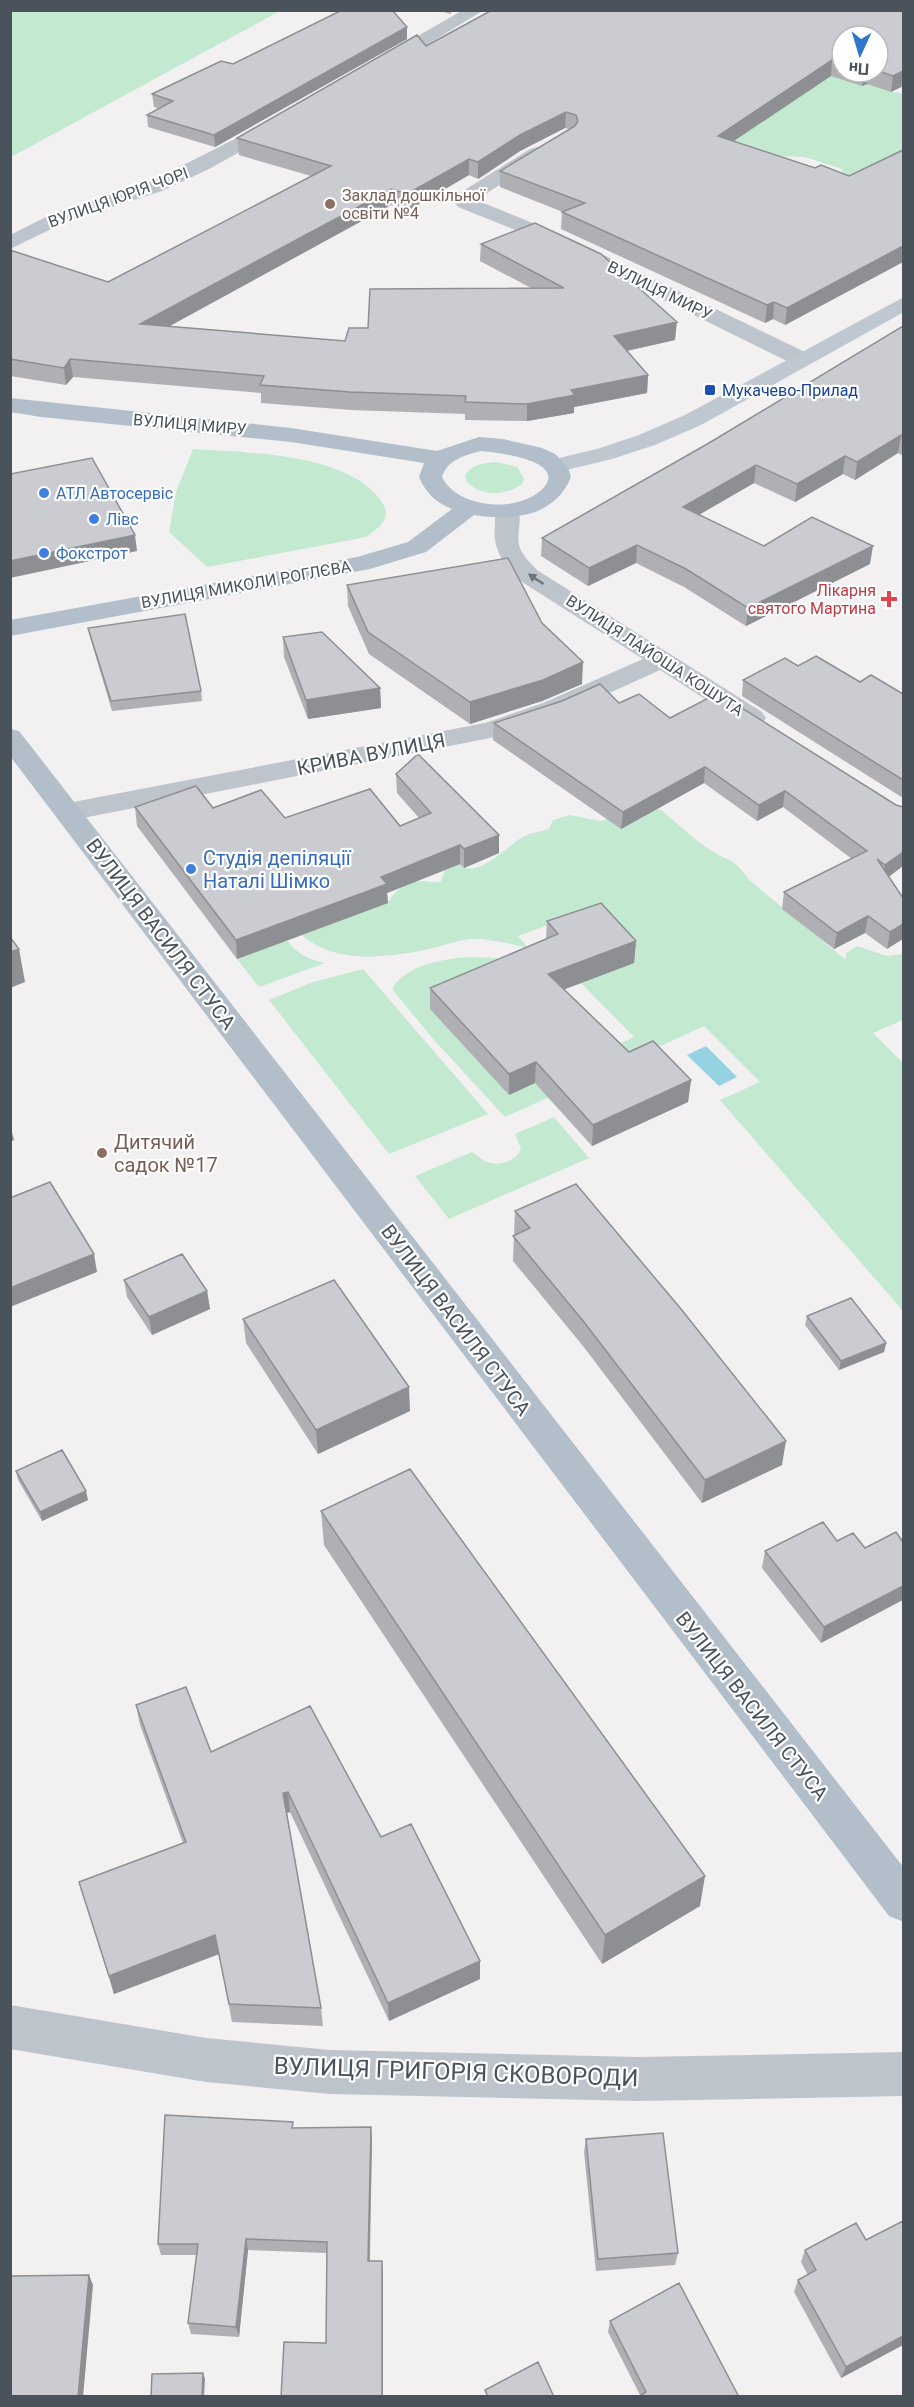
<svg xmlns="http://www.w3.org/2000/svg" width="914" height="2407" viewBox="0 0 914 2407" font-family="Roboto,sans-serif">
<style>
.green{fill:#c3ead1}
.water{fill:#95d3e2}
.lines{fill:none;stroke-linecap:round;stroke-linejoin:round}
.street{fill:#bdc4cb;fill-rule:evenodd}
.secondary{fill:#bfc8d1;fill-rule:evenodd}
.primary{fill:#b2bfcb;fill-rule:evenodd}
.wall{fill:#afafb4;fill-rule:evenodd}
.shaded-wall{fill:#8e8f92}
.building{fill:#cbccd1;stroke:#8e8f92;stroke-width:1.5}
.oneway{fill:#6c757d}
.education-dot{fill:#8d6e63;stroke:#fff;stroke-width:2}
.transit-dot{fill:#1a4fb4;stroke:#fff;stroke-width:2}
.shop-dot{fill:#3f7fe0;stroke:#fff;stroke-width:2}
.health-dot{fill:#e0444e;stroke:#fff;stroke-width:2}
.labels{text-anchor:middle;stroke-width:4.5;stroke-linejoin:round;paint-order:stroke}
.far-education-label{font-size:16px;fill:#785e54;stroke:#fff;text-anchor:start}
.far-street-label{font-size:16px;fill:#4a535b;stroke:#fff}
.far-transit-label{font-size:16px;fill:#164399;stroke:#fff;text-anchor:start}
.far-shop-label{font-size:16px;fill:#366cbe;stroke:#fff;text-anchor:start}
.far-health-label{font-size:16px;fill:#be3a42;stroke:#fff;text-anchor:end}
.street-label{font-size:20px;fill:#4a535b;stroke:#fff}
.shop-label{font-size:20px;fill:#366cbe;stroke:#fff;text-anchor:start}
.education-label{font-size:20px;fill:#785e54;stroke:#fff;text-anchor:start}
.near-street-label{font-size:24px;fill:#4a535b;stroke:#fff}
</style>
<rect width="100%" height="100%" fill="#f2f0f0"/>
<path class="green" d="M11,10H279L280,11L11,157Z
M706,69L842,72L891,92L903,93V164L845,178L842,169L805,157L769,156L743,143L726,139L772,115Z
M193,449C247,453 342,452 379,498C394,517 382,525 366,537L207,567L169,532L176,492Z
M496,462L517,467L524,479L522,484C505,496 482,497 467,482L465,476C471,464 484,463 496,462Z
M660,809C677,823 694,840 712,851C733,864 734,858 749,880L846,960V953L857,946L887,956L903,954V1020L873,1033L903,1063V1311L720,1100L760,1082L704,1026L505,1117L434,1040L392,989C411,956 476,954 509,960V1095L634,1037L581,983L553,923L518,936L528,948C509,943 490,939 470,939C458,940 445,945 434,948C393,957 336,966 302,935L388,902C396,890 406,881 421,881C429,881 434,884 441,881L445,870L460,864C475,881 508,846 521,838C528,833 540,832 549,829L553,820L570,815L600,821Z
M287,940C298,955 308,959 325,963L259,987L237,959Z
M363,969L488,1114L389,1154L269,1000L310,983Z
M554,1117L589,1158L449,1219L415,1176L472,1152C476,1154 480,1159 485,1161C497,1167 516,1162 521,1149L515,1134Z"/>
<path class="water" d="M706,1046L737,1077L719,1086L687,1055Z"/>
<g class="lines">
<path class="street" d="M463,10H484L390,67H378L375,63L378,59Z
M276,118L283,120L285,124L283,128L209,169L162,191L70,220L10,249V235L56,212L148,183Z
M537,147L544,149L547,153L544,157L476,200L560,234L809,354L812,359L809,364L801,366L793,364L546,242L458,207L455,203L460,193L530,149Z
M508,504L516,506C524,517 516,533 519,545C522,556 530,562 537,570L762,712L766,718L762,724L753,726L744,724L660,670L561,715L500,736L68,821L58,818L54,812L58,806L68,803L485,723L543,703L643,659L519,580C503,563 492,549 495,524C495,517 495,512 500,506Z
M10,2005L206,2038L330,2050L638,2057L904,2052V2096L638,2101L330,2094L206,2082L10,2049Z"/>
<path class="secondary" d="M904,297V312L701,425L655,445L612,459L554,473L546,471L542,466L546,461L597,449L639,435L685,415Z"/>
<path class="primary" d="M10,398L291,428L437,451L479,437L503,439L542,448L555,454L568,467L571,477C555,517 512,521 474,515L426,552L370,569L10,636V620L357,557L408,542L452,509C435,502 426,493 419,477L424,463L291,442L41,417L10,412ZM480,451C495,452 574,461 540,491C515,513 457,508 442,477C448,459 464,456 480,451Z
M10,729L19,731L904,1868V1922L889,1916L10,756Z"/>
</g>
<path class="wall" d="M436,10H451V14Z
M903,10V88L901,87L891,92L867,84L862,86L831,76L733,141L815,168L849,176L903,150V262L785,325L773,319L765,323L561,229L562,212H563L500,187V171L569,129L565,128L520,151L478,179L469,175L407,211L391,205L170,326L345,341L368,328L531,288L480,261L481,244L675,340L626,351L648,375L647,393L574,407V413L527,421L465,420V414L351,410L261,403V393L73,377L66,385L10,376V250L108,282L311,176L239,155L237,138L426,46ZM842,36H878V72H842Z
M407,27V39L215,147L148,127L147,115L159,109L154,107L152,94L233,64Z
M903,326V454L902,455L898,453L855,480L843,474L795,502L754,483L699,515L764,546L870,564L746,626L684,587L636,563L588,586L541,556L542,538L709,443Z
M347,585L542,623L582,684L542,701L470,724L369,654L348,606Z
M88,628L201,691L202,701L112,711L90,637Z
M283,637L380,688L381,708L308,719L284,657Z
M798,666L903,694V798L742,696L743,680Z
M619,703L670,718L896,805L903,807V866L889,877L903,898L887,949L865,933L834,949L782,909L784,892L852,859L783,807L757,821L704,783L621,829L493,740L494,723Z
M396,774L499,835V853L464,868L460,864L387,893L388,903L237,959L137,826L135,807L213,808L285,818L400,826L419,818L397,793Z
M547,921L636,941L634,963L564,989L629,1052L691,1080L688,1102L592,1146L535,1083L509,1095L430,1009V988L546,939Z
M515,1211L782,1465L702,1503L583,1346L513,1261Z
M124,1280L207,1291L210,1309L152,1335L127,1297Z
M807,1316L886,1343L884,1352L839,1370L805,1325Z
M243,1319L410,1411L318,1454L246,1343Z
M16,1471L88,1500L42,1521L18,1480Z
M321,1511L700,1906L602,1964L324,1545Z
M837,1541L865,1548L821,1643L762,1568L765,1551Z
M136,1705L211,1752L381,1837L480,1979L389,2021L290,1812L287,1813L321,2008L323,2026L232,2022L219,1954L114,1994L79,1882L183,1843L140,1725Z
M293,2122V2128L372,2139L370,2261L383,2272V2397H281L326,2343L327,2253L248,2250L239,2337L191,2334L188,2323L197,2255H161L158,2244Z
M586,2139L678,2253L675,2265L596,2271L584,2152Z
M805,2250L903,2345L841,2378L794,2292L798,2280L808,2275L801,2262Z
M610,2321L739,2397L640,2395L608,2332Z"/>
<path class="shaded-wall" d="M407,27V39L215,147L214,135Z
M832,60L831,76L716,153L718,136Z
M903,71L901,87L891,92L893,76Z
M864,72H868L867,84L862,86Z
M566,112L565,128L520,151L478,179V162L520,135Z
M469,159V175L407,211V194Z
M391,189V205L142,341L140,324Z
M903,246V262L785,325L787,308Z
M774,302L773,319L765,323L767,305Z
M677,322L675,340L613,354L614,336Z
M70,359L73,377L66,385L64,368Z
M648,375L647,393L574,407V413L527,421V404L571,390Z
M901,435L898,453L855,480L857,462Z
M845,456L843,474L795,502L797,484Z
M756,465L754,483L681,525L683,507Z
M135,535L137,551L10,578V561Z
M637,545L636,563L588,586L589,568Z
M873,546L870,564L746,626L748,608Z
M583,662L582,684L542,701L470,724V702Z
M380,688L381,708L308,719L306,700Z
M705,767L704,783L621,829L623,812Z
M785,791L783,807L757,821L759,805Z
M499,835V853L464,868V849Z
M460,845V864L387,893L388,903L237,959L236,940L381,877Z
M903,852V866L882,881L885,865Z
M868,916L865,933L834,949L837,933Z
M903,924V939L887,949L890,932Z
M636,941L634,963L547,996L548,974Z
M19,949L25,982L10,988V952Z
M536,1062L535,1083L509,1095V1074Z
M691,1080L688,1102L592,1146L593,1125Z
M10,1125L14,1140L10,1142Z
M94,1254L97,1272L10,1307V1288Z
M207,1291L210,1309L152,1335L149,1317Z
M886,1343L884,1352L839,1370L841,1361Z
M409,1387L410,1411L318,1454L316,1430Z
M786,1441L782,1465L702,1503L705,1480Z
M86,1491L88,1500L42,1521L40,1512Z
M903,1586V1600L821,1643L824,1627Z
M288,1792L290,1812L286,1813L283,1793Z
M705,1876L700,1906L602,1964L605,1935Z
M215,1935L219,1954L114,1994L109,1976Z
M480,1961V1979L389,2021L388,2003Z
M371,2127L372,2139L369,2272L368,2261Z
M246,2239L248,2250L239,2337L236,2327Z
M382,2261L383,2272V2397H382Z
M89,2275L93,2285L83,2397H78Z
M903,2336V2345L841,2378L846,2367Z
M203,2373L205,2379L204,2397H202Z"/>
<path class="building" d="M342,10H392L407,27L214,135L147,115L173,101L152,94L221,61L233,64Z
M492,10H903V71L893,76L878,71V36H842V63L832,60L718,136L815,168L821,165L849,176L903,150V246L787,308L774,302L767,305L562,212L585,203L500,171L575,126L578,121L576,115L566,112L520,135L478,162L469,159L407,194L391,189L140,324L345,341L349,328H368L370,289L564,288L481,244L535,223L601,254L677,322L614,336L648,375L571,390L575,395L527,404L465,402L466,396L350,392L260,385L264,376L70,359L64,368L10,359V250L108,282L331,166L237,138L417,35L426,46Z
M903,326V436L901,435L857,462L845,456L797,484L756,465L683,507L764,546L812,517L873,546L748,608L686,569L637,545L589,568L542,538L709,443Z
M92,458L135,535L10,561V474Z
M508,558L542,623L583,662L543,680L470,702L368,632L347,585Z
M185,614L201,691L111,701L88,628Z
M322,632L380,688L306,700L283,637Z
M816,656L860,682L871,675L903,694V780L743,680L785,658L798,666Z
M600,684L619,703L639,694L670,718L718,693L896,805L903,807V852L885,865L877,859L903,898V924L890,932L868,916L837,933L784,892L867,851L785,791L759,805L705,767L623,812L494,723L562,701Z
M418,754L499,835L464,849L460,845L381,877L387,884L236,940L135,807L196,786L213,808L261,790L285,818L370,789L400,826L431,813L396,774Z
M601,903L636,941L548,974L629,1052L653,1041L691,1080L593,1125L536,1062L509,1074L430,988L558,934L547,921Z
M10,937L19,949L10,952Z
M50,1182L94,1254L10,1288V1198Z
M576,1184L681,1309L786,1441L705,1480L584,1322L513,1236L530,1228L515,1211Z
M182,1254L207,1291L149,1317L124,1280Z
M334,1280L409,1387L316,1430L243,1319Z
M851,1298L886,1343L841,1361L807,1316Z
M62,1450L86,1491L40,1512L16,1471Z
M410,1469L705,1876L605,1935L321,1511Z
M823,1522L837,1541L853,1533L865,1548L896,1532L903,1542V1586L824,1627L765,1551Z
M186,1687L211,1752L310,1706L381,1837L411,1824L480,1961L388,2003L288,1792L283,1793L321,2008L229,2004L215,1935L109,1976L79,1882L186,1842L136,1705Z
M165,2115L293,2122L292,2128L371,2127L368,2261H382V2397H281L284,2342L326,2343L327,2242L246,2239L236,2327L188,2323L198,2244H158Z
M663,2133L678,2253L598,2259L586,2139Z
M903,2221V2336L846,2367L798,2280L816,2270L805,2250L856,2223L866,2240Z
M89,2275L78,2397H10V2276Z
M679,2283L739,2397H638L646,2392L610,2321Z
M538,2362L554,2397H488L485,2390Z
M203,2373L202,2397H151L152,2374Z"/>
<defs><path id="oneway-solid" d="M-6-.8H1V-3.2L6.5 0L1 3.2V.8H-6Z" transform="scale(1.5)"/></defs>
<use class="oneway" href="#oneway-solid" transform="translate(536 579) rotate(-146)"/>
<g class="education-dot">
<circle cx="330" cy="204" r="6"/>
<circle cx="102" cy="1153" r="6"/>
</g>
<rect class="transit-dot" x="704" y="384" width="12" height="12" rx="3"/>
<g class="shop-dot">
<circle cx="44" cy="493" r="6"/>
<circle cx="94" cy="519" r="6"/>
<circle cx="44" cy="553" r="6"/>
<circle cx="191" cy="869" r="6"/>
</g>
<path class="health-dot" d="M886 590h6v6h6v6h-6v6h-6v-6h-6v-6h6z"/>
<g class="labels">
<g class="far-education-label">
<text x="342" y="201">Заклад дошкільної<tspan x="342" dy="18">освіти №4</tspan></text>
</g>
<g class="far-street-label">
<text transform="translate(118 197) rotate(-20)" y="6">ВУЛИЦЯ ЮРІЯ ЧОРІ</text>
<text transform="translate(660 290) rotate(26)" y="6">ВУЛИЦЯ МИРУ</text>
<text transform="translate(190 424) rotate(5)" y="6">ВУЛИЦЯ МИРУ</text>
<text transform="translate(246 584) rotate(-10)" y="6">ВУЛИЦЯ МИКОЛИ РОГЛЄВА</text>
<text transform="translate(655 655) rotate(33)" y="6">ВУЛИЦЯ ЛАЙОША КОШУТА</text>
</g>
<g class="far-transit-label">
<text x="722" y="396">Мукачево-Прилад</text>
</g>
<g class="far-shop-label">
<text x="56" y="499">АТЛ Автосервіс</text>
<text x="106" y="525">Лівс</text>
<text x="56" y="559">Фокстрот</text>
</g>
<g class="far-health-label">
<text x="876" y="596">Лікарня<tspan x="876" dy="18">святого Мартина</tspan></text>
</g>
<g class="street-label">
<text transform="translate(371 754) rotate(-11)" y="7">КРИВА ВУЛИЦЯ</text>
<text transform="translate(161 934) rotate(53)" y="7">ВУЛИЦЯ ВАСИЛЯ СТУСА</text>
<text transform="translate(456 1320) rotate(53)" y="7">ВУЛИЦЯ ВАСИЛЯ СТУСА</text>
<text transform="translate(752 1706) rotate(52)" y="7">ВУЛИЦЯ ВАСИЛЯ СТУСА</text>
</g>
<g class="shop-label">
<text x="203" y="865">Студія депіляції<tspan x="203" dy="23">Наталі Шімко</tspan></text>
</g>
<g class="education-label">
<text x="114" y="1149">Дитячий<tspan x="114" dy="23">садок №17</tspan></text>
</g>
<g class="near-street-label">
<text transform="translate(456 2072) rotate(2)" y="8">ВУЛИЦЯ ГРИГОРІЯ СКОВОРОДИ</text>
</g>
</g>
<rect width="914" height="2407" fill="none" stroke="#4a535b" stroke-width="24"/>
<g transform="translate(860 54) rotate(184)"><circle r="28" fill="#ffffff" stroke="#b7babd" stroke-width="1.5"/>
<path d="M0-4.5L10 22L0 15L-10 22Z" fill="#2e77cd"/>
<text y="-9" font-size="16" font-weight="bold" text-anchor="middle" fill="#4a535b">Пн</text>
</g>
</svg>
